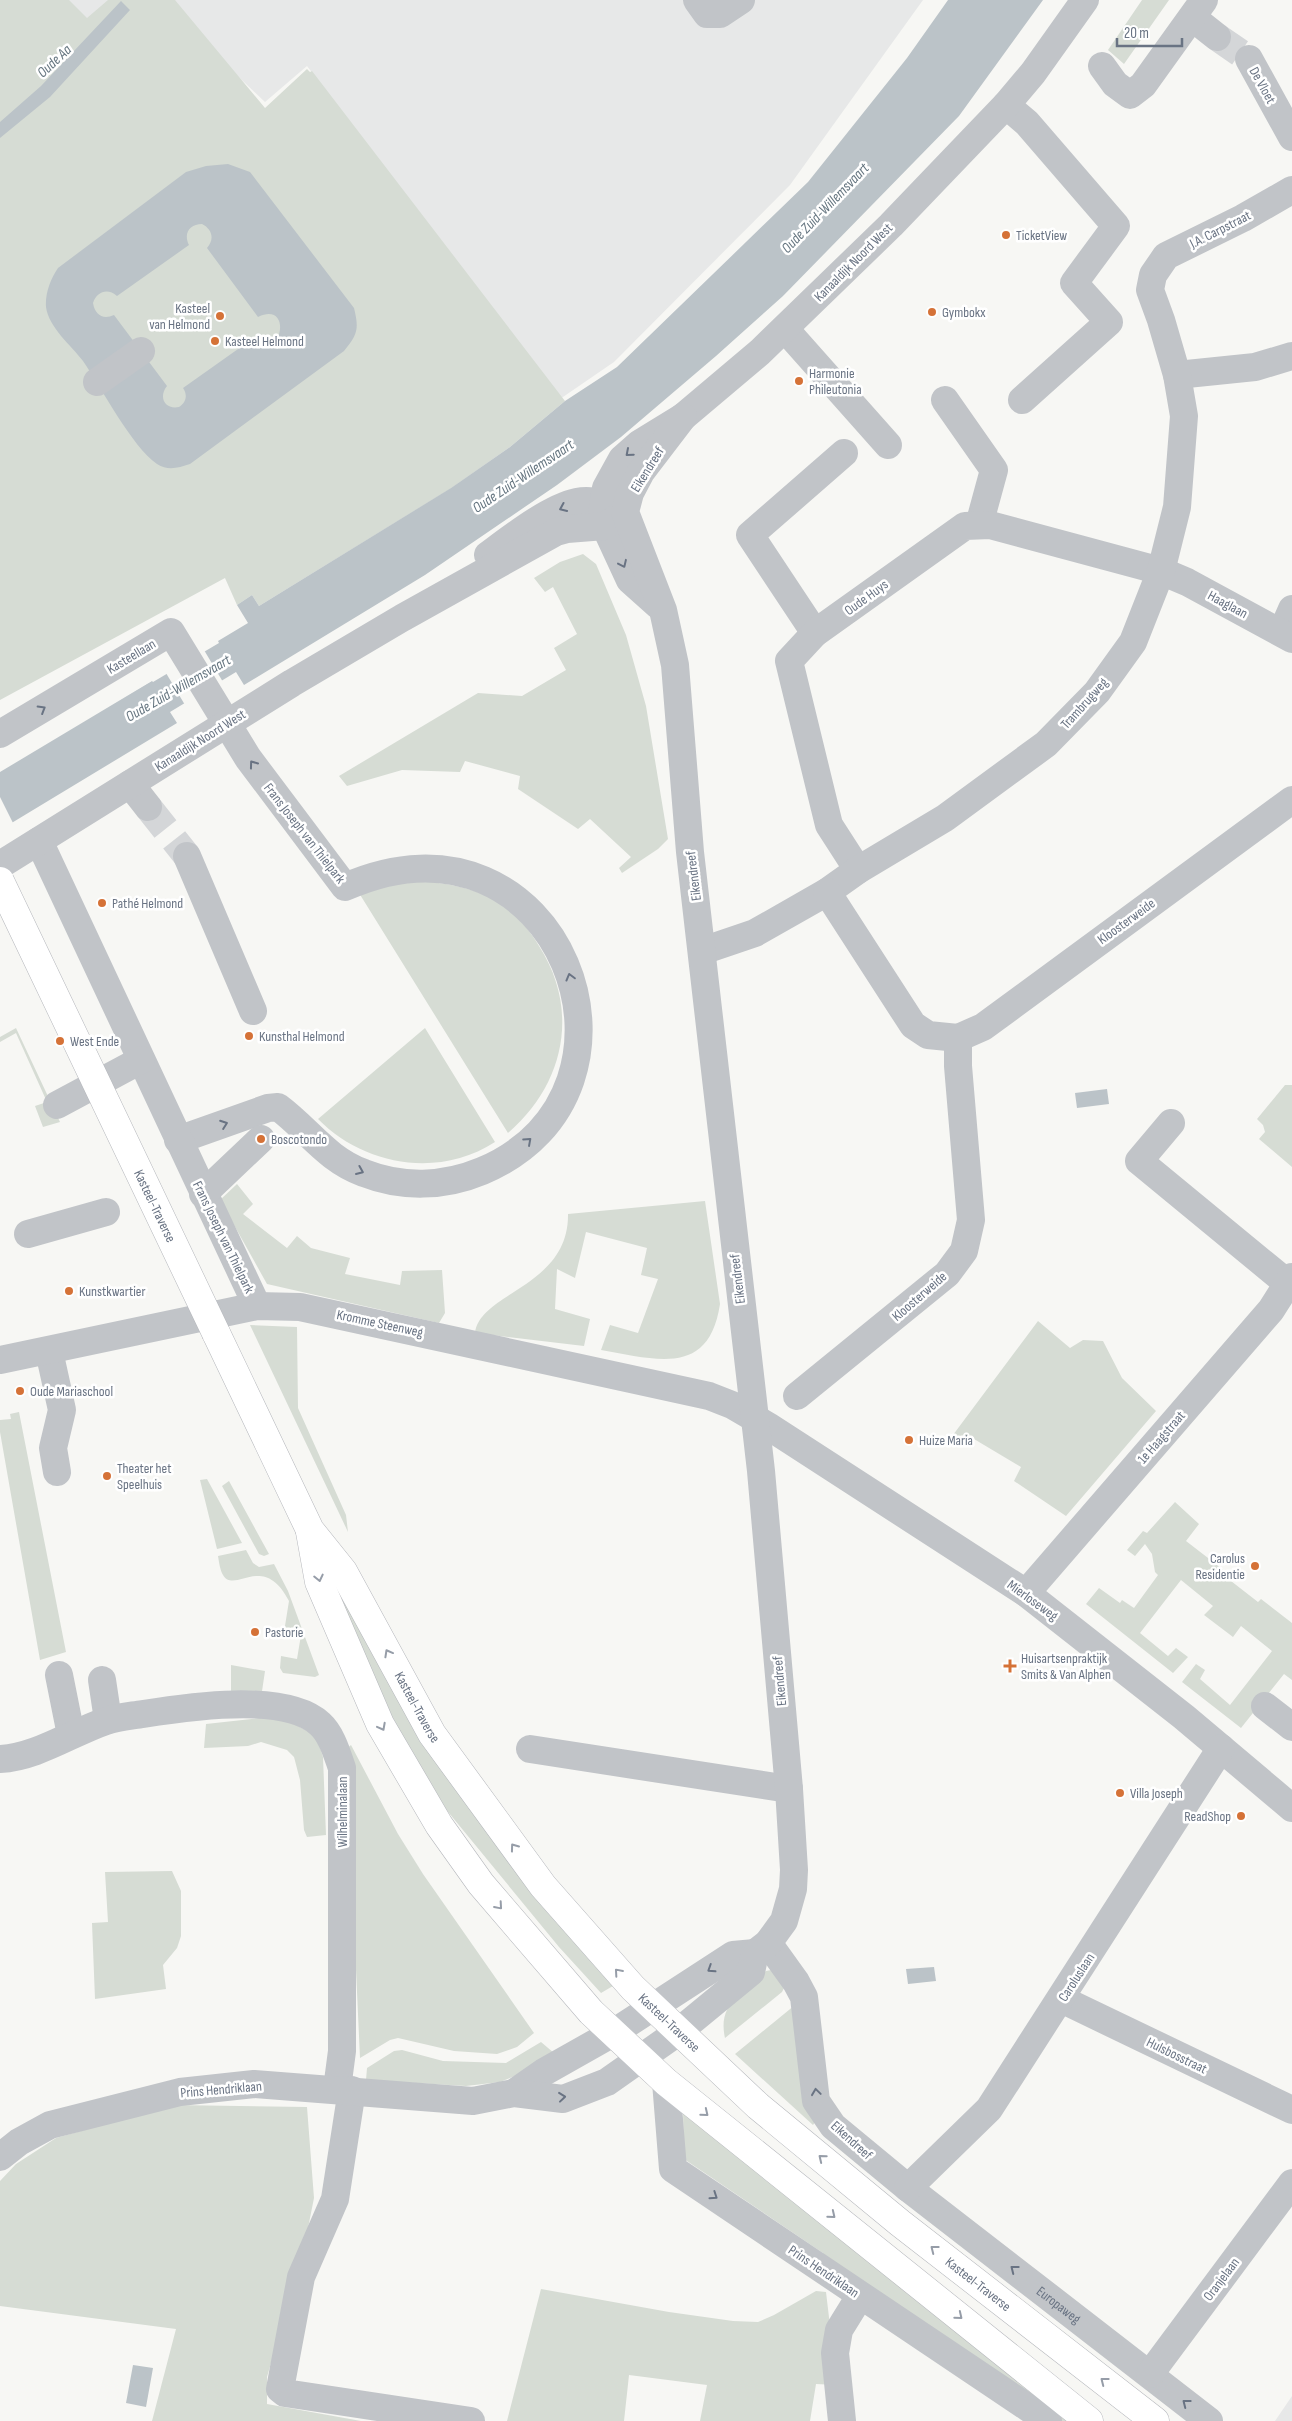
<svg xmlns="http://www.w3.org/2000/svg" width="1292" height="2421" viewBox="0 0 1292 2421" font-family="'Sofia Sans Condensed',sans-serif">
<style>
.built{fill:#e7e8e8}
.green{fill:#d6dcd4}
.water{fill:#bbc3c8;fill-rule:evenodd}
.pier{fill:#f7f7f4}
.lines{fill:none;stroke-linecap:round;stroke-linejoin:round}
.minor-tunnel{stroke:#d4d6d8;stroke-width:28;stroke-dasharray:28 14;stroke-linecap:butt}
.major-casing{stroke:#b5b7bc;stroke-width:29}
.minor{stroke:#c1c4c8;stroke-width:28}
.major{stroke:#fff;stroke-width:28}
.major-bridge-casing{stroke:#b5b7bc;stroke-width:29;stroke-linecap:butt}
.major-bridge{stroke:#fff;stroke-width:28}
.oneway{stroke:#697383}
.oneway2{stroke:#969da8}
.poi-dot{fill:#d57237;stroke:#fff;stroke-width:2}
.labels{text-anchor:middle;stroke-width:5;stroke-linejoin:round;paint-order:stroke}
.street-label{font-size:14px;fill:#697383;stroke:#fff}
.poi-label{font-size:14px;fill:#697383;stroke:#fff;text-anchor:start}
.water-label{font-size:15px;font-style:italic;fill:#64747f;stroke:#fff}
</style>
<rect width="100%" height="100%" fill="#f7f7f4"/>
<path class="built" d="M57,0H120L85,29Z
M158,0H923L790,185L614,362L560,399L307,66L265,102Z
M1292,2396V2421H1275Z"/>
<path class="green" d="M0,0H69L87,18L108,0H175L265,108L307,69L310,72L312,71L565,401L510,447L450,489L259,606L252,595L237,605L225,578L0,700Z
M1142,0H1169L1124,64L1108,50Z
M583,554L596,564L626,635L646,706L668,839L658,849L622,873L619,868L631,857L590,819L578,829L518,789L520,776L465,761L460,772L402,770L347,786L339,776L478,693L522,696L566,670L554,648L577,634L553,587L545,592L534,578L560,562Z
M410,879C443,884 472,885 501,904C516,914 530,930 539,946C580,1010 565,1084 508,1133L359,893Z
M16,1028L60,1122L43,1127L35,1106L47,1102L16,1033L0,1042V1037Z
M425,1028L495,1142C438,1179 363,1165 318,1119Z
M1285,1085H1292V1167L1259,1139L1265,1132L1263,1125L1257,1119Z
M237,1184L253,1204L243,1214L287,1248L297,1236L311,1248L350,1258L345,1274L400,1285L402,1271L442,1270L445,1313L439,1323L267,1284L220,1200Z
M705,1201L720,1304C709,1378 655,1359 601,1350L610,1325L638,1333L658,1279L641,1275L647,1248L586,1232L575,1278L557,1269L555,1309L590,1319L584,1346L475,1333C480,1292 569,1287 568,1214Z
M1038,1321L1070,1348L1083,1340L1103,1341L1122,1378L1156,1411L1066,1516L1014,1481L1021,1467L974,1439L965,1447L950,1439Z
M250,1325L297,1327L298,1408L346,1515L348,1532Z
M19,1412L66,1652L40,1660L0,1432V1420L11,1419L10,1414Z
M207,1479L242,1543L217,1549L200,1480Z
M229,1481L269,1554L264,1556L259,1554L222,1486Z
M1175,1502L1199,1524L1186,1541L1234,1578L1231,1581L1258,1602L1261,1599L1292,1623V1680L1284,1674L1241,1728L1182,1682L1196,1664L1205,1670L1200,1679L1230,1705L1272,1651L1241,1626L1233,1637L1204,1615L1213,1606L1181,1580L1140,1633L1168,1656L1176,1648L1188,1657L1173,1673L1086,1604L1099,1588L1120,1603L1122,1600L1134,1608L1158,1575L1155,1572L1152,1554L1145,1544L1135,1556L1127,1550L1143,1531L1147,1533Z
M246,1550L253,1563L259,1567L274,1564L288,1591L319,1675L315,1677L283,1673L280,1668L281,1656L297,1659L301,1635L284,1632L289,1601C263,1551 235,1595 223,1575C220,1570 219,1562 218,1556Z
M326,1569L618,1983L601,1993L559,1947L435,1796L382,1698Z
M231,1665L265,1671L261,1698L231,1696Z
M260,1718L287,1720L311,1733L319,1744L323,1757L326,1835L307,1837L304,1830L300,1780L294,1757L287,1750L261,1742L248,1746L204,1748L206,1724Z
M351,1745L398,1834L423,1874L534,2033L517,2047L497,2054L454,2051L398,2038L390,2040L360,2058L346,1749Z
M172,1871L181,1891V1936L177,1948L163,1965L166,1989L95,1999L92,1923L108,1922L105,1872Z
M771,1970L785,1986L782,1992L725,2038C717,2003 744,1992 766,1971Z
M795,2005L816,2121L813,2125L735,2054Z
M541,2042L554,2053L535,2068L500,2082L466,2086L366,2080L367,2068L394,2051L402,2050L443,2061L506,2063Z
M173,2105L307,2107L314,2198L304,2248L267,2377V2404L361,2421H152L176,2329L0,2306V2181L16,2164L56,2138Z
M683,2111L1080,2421H1057L825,2266L823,2253L684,2159Z
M541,2289L669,2312L733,2321L758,2322L774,2315L816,2291L826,2292L837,2385L816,2384L810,2421H700L707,2385L629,2375L624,2421H507Z"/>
<path class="water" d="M948,0H1043L959,116L783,296L716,356L621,437L557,485L425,575L244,685L236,672L170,712L177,723L0,830V772L152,681L153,682L219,643L218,641L248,623L237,605L252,595L259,606L451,488L510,447L565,401L617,367L808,182L907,58Z
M121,1L130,10L50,97L0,138V122L41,86Z
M228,164L250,172L354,308C359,329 358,334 344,351L190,464C178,468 168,471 157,464C132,447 101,387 83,361C71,345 49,328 46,307C45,293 51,278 58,268L186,172L206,166ZM202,224C212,229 215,239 207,248L258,317C294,300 281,365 255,337L183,388C188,395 186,403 179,407C165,410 158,397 167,386L114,315C103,320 95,315 93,303C97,291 108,288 117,296L189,245C183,233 190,224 202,224Z
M1107,1089L1109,1104L1077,1108L1075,1093Z
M934,1967L936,1981L908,1984L906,1969Z
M133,2365L153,2368L146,2407L126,2403Z"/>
<path class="pier" d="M204,650L223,682L185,705L166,673Z
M150,679L153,680L0,770V769Z
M0,797L14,825L0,833Z"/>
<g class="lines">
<path class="minor-tunnel" d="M1217,37L1249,59
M148,807L187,856"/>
<g class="major-casing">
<g id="major">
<path id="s2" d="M216,1333L310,1530L343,1571L432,1734L543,1886L633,1988L758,2106L900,2223L1155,2421"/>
<path d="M310,1532L319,1582L380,1724L439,1825L481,1884L591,2012L666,2082L1089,2421"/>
</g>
</g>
<g class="minor">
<path d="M697,0L707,14H720L741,0"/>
<path d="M1193,18L1217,37"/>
<path d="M1249,59L1292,137"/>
<path d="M1102,66L1115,84L1130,95L1143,85L1204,0"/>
<path d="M1006,105L1027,123L1116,226L1074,283L1109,322L1022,400"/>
<path d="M785,329L888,445"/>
<path d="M1177,375L1255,367L1292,356"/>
<path d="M97,382L141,351"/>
<path d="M945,400L994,470L979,525"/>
<path d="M488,555C511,538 549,508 577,502C592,499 605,503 618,509"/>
<path d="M658,605L630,580L605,526L602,513L606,488L622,459L639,444L683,417L760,352L891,225L1006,105L1033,73L1085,0"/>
<path d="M1282,632L1292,609"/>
<path d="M815,633L750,535L844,453"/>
<path d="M0,734L171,632L248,758L345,887C560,792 671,1092 482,1171C444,1187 402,1188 364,1173C326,1159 309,1130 278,1107L268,1108L178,1140"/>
<path d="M130,784L148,807"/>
<path d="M39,841L257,1306"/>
<path d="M187,856L253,1011"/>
<path d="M0,865L292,683L402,618L556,532L567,529L605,526L620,516"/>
<path d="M858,870L829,825L789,661L815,633L965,526L990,525L1161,571L1187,582L1292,639"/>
<path d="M702,951L755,933L827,892L858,870L945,818L1046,744L1097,692L1133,642L1161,571L1177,507L1184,416L1177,375L1161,320L1150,290L1153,275L1166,256L1243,218L1292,190"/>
<path d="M958,1038L983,1027L1292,800"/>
<path d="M57,1105L141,1060"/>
<path d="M1171,1123L1139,1161L1292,1287"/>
<path d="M203,1194L261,1139"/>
<path d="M28,1234L106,1212"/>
<path d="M49,1351L62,1410L53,1448L57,1472"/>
<path d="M0,1360L257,1306L300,1307L709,1396L732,1405L768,1426L1026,1593L1184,1717L1292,1808"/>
<path d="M797,1396L947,1274L964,1251L971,1220L958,1066V1038L928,1035L913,1025L827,892"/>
<path d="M1026,1593L1271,1310L1292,1277"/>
<path d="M59,1675L71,1735"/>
<path d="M102,1680L108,1720"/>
<path d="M1265,1706L1292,1727"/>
<path d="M530,1749L789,1789"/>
<path d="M0,1759C37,1757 71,1733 106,1721C117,1717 131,1716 143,1714C186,1707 286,1692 320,1724C332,1735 337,1754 342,1768V2051L337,2089"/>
<path id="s1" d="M768,1943L796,1982L804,1997L816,2101L833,2126L908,2188L1209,2421"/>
<path d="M1061,1999L1292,2110"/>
<path d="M666,2082L673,2169L1048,2421"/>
<path d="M352,2090L335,2199L301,2277L280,2389L285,2393L471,2421"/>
<path d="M514,2093L544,2072L613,2033L733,1955L755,1953"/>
<path d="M0,2157L19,2142L50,2125L180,2092L254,2084L473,2101L514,2093L563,2099L607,2082L678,2032L751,1972L755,1953L768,1943L784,1921L793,1889L794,1870L789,1789L761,1471L690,852L675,665L663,610L625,512L630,493L641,472L683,417"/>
<path d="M908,2188L989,2109L1221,1748"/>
<path d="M1150,2374L1292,2183"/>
<path d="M842,2421L835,2353L839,2330L860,2296"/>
</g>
<use href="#major" class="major"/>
<g class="major-bridge-casing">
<g id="major-bridge">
<path id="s3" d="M0,881L216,1333"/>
</g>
</g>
<use href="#major-bridge" class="major-bridge"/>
</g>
<defs><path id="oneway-chevron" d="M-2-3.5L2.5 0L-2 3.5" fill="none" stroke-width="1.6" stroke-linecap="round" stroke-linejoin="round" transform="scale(1.25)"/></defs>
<g class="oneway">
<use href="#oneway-chevron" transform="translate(629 453) rotate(139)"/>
<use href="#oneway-chevron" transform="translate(563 508) rotate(156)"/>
<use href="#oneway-chevron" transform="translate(623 564) rotate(65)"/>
<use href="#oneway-chevron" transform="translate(42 709) rotate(-31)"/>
<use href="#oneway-chevron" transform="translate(253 764) rotate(-126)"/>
<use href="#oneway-chevron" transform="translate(570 977) rotate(-105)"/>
<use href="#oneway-chevron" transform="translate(224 1124) rotate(-20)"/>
<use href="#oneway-chevron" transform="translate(528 1141) rotate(-42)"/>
<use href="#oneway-chevron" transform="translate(360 1171) rotate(23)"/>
<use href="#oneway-chevron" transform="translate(711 1969) rotate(147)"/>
<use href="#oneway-chevron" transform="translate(816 2092) rotate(-98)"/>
<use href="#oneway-chevron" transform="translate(562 2097) rotate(-6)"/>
<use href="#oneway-chevron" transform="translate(714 2196) rotate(34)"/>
<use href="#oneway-chevron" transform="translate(1014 2269) rotate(-142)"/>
<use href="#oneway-chevron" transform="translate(1186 2403) rotate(-142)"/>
</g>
<g class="oneway2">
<use href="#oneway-chevron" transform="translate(319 1578) rotate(77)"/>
<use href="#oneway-chevron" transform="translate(388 1653) rotate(-119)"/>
<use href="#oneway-chevron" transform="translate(382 1727) rotate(62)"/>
<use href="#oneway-chevron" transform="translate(514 1847) rotate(-126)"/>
<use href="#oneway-chevron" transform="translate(499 1906) rotate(49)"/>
<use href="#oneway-chevron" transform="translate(618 1972) rotate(-131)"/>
<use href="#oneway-chevron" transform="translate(705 2113) rotate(39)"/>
<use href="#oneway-chevron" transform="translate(822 2158) rotate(-141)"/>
<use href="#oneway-chevron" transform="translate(832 2215) rotate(39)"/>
<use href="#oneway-chevron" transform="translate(934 2249) rotate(-142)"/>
<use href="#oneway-chevron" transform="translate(959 2316) rotate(39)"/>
<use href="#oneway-chevron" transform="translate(1104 2381) rotate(-142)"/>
</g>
<g class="poi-dot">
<circle cx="1006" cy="235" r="5"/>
<circle cx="932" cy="312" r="5"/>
<circle cx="220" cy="316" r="5"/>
<circle cx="215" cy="341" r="5"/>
<circle cx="799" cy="381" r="5"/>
<circle cx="102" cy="903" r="5"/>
<circle cx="249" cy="1036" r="5"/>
<circle cx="60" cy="1041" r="5"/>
<circle cx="261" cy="1139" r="5"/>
<circle cx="69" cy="1291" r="5"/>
<circle cx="20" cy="1391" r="5"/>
<circle cx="909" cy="1440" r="5"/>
<circle cx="107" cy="1476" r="5"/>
<circle cx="1255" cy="1566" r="5"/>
<circle cx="255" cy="1632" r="5"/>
<path d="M1007.5 1658.5h5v5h5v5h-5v5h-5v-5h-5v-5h5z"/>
<circle cx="1120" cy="1793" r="5"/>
<circle cx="1241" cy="1816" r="5"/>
</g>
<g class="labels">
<g class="street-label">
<text transform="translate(1263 85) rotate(61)" y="5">De Vloet</text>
<text transform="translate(1220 229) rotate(-27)" y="5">J.A. Carpstraat</text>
<text transform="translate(853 262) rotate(-45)" y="5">Kanaaldijk Noord West</text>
<text transform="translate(647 469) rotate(-58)" y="5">Eikendreef</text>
<text transform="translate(866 597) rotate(-36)" y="5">Oude Huys</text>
<text transform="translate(1228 604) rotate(28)" y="5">Haaglaan</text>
<text transform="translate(131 656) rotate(-31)" y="5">Kasteellaan</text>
<text transform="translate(1084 703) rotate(-48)" y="5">Trambrugweg</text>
<text transform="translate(200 740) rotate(-32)" y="5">Kanaaldijk Noord West</text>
<text transform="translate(305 833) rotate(52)" y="5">Frans Joseph van Thielpark</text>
<text transform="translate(693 876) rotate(-97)" y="5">Eikendreef</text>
<text transform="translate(1126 921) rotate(-36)" y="5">Kloosterweide</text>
<text dy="5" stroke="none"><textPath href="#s3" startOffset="360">Kasteel-Traverse</textPath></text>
<text transform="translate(224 1237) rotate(64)" y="5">Frans Joseph van Thielpark</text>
<text transform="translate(737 1279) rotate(-97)" y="5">Eikendreef</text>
<text transform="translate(919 1296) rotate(-41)" y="5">Kloosterweide</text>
<text transform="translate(380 1323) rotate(12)" y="5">Kromme Steenweg</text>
<text transform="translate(1161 1437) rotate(-49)" y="5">1e Haagstraat</text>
<text transform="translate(1033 1600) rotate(36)" y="5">Mierloseweg</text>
<text transform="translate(779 1681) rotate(-95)" y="5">Eikendreef</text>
<text dy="5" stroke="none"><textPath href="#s2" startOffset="426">Kasteel-Traverse</textPath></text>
<text transform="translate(342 1812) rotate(-90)" y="5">Wilhelminalaan</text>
<text transform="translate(1076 1977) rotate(-57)" y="5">Caroluslaan</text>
<text dy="5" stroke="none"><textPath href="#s2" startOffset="831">Kasteel-Traverse</textPath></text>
<text transform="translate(1177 2055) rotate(26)" y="5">Hulsbosstraat</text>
<text transform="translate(221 2089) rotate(-5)" y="5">Prins Hendriklaan</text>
<text transform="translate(852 2140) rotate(42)" y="5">Eikendreef</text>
<text transform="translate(824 2271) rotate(34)" y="5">Prins Hendriklaan</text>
<text transform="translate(1221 2279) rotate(-53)" y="5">Oranjelaan</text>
<text dy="5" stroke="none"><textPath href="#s2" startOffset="1236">Kasteel-Traverse</textPath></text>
<text dy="5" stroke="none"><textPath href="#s1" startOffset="488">Europaweg</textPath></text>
</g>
<g class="poi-label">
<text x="1016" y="240">TicketView</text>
<text x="210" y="313" text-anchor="end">Kasteel<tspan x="210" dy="16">van Helmond</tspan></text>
<text x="942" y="317">Gymbokx</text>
<text x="225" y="346">Kasteel Helmond</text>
<text x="809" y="378">Harmonie<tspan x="809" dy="16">Phileutonia</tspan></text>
<text x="112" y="908">Pathé Helmond</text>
<text x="259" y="1041">Kunsthal Helmond</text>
<text x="70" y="1046">West Ende</text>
<text x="271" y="1144">Boscotondo</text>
<text x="79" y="1296">Kunstkwartier</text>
<text x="30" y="1396">Oude Mariaschool</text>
<text x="919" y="1445">Huize Maria</text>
<text x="117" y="1473">Theater het<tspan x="117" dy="16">Speelhuis</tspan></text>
<text x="1245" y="1563" text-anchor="end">Carolus<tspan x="1245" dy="16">Residentie</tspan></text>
<text x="265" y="1637">Pastorie</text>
<text x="1021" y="1663">Huisartsenpraktijk<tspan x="1021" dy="16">Smits &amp; Van Alphen</tspan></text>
<text x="1130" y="1798">Villa Joseph</text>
<text x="1231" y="1821" text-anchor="end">ReadShop</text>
</g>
<g class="water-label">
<text transform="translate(54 61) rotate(-43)" y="5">Oude Aa</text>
<text transform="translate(825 208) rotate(-46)" y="5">Oude Zuid-Willemsvaart</text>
<text transform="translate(523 476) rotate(-34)" y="5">Oude Zuid-Willemsvaart</text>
<text transform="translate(178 688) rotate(-30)" y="5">Oude Zuid-Willemsvaart</text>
</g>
</g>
<path d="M1117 38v8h65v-8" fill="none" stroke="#697383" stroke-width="2.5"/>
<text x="1124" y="38" font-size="15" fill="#697383" stroke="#ffffff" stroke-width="4" paint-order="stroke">20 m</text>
</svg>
